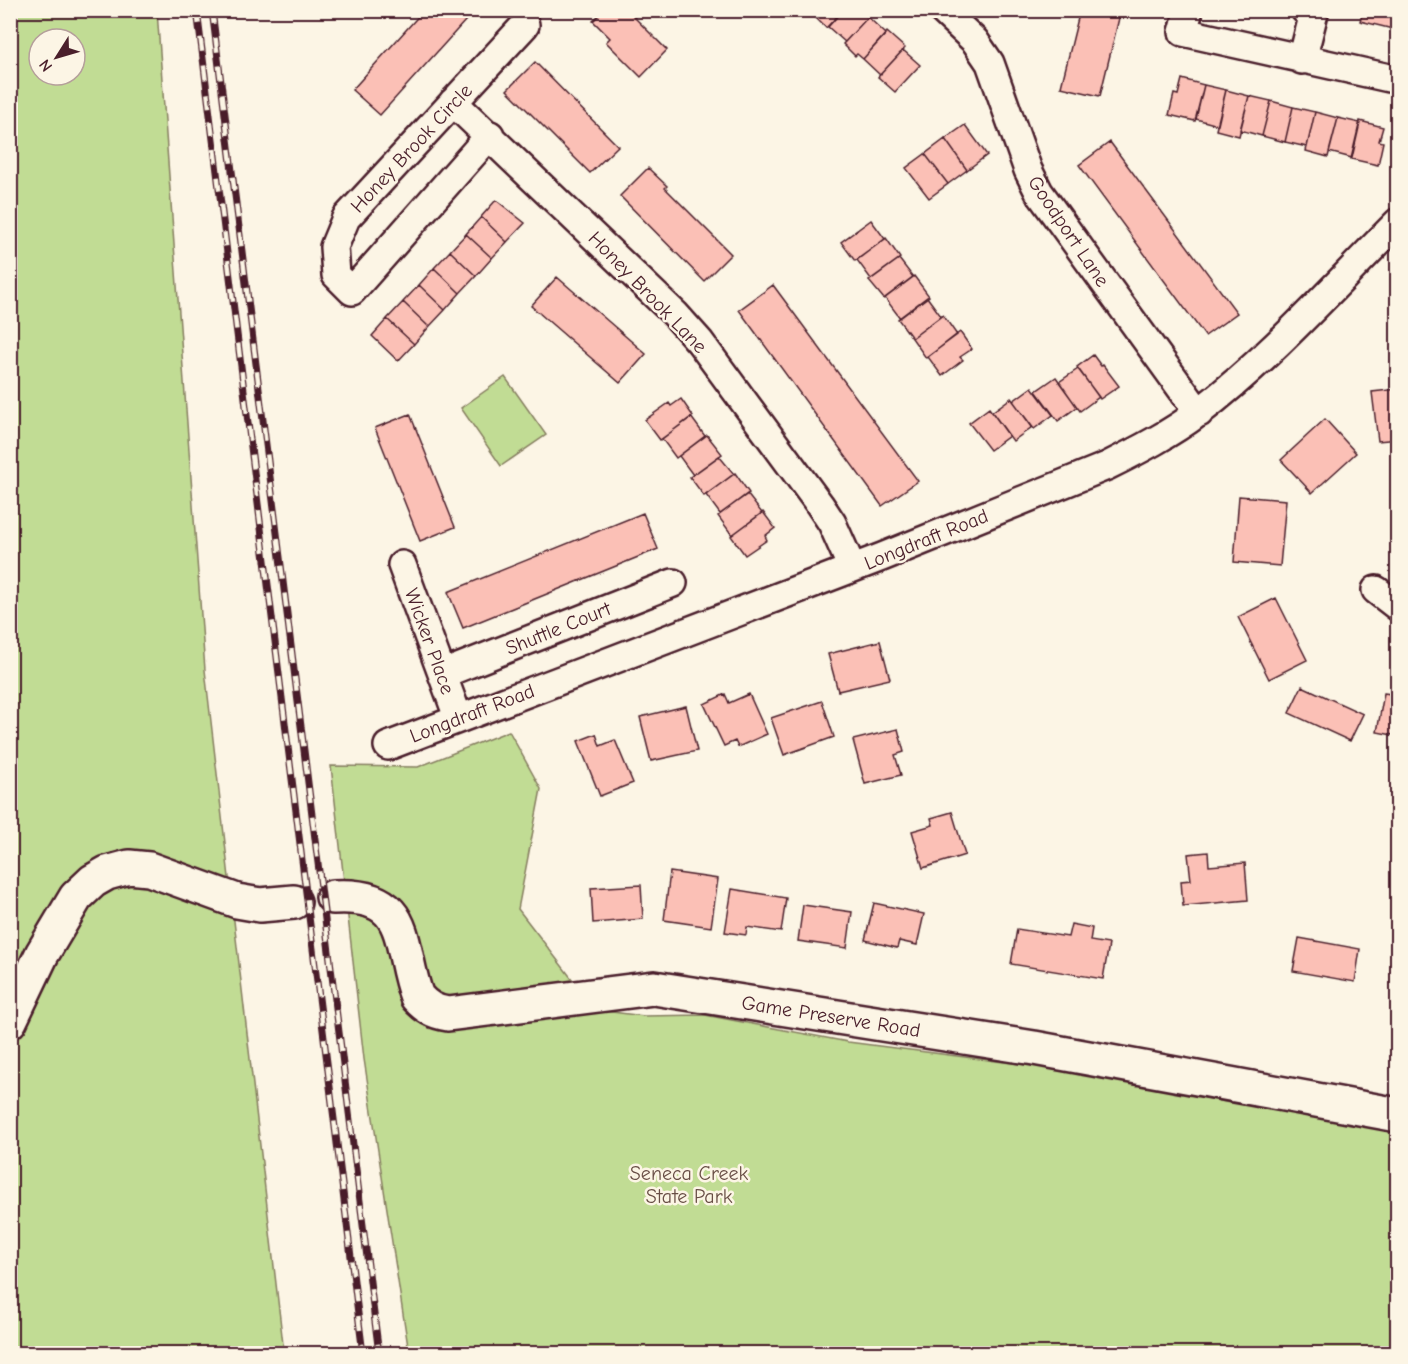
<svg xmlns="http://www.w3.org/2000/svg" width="1408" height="1364" viewBox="0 0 1408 1364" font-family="'Comic Neue',sans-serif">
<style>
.green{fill:#c1dc94;stroke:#867e60;stroke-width:1.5;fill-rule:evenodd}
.building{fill:#fbc0b6;stroke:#4a1f2b;stroke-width:1.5}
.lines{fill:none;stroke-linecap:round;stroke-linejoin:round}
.street-casing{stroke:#4a1f2b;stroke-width:32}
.secondary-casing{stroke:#4a1f2b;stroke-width:38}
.street{stroke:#fcf5e5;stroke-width:27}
.secondary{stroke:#fcf5e5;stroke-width:33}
.rail-casing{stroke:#4a1f2b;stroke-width:7}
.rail{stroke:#fcf5e5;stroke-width:4.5;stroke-dasharray:14;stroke-linecap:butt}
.labels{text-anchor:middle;stroke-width:5;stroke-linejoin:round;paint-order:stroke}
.street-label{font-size:20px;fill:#4a1f2b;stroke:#fcf5e5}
.park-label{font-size:20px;fill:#684e45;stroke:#fcf5e5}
</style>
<rect width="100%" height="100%" fill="#fcf5e5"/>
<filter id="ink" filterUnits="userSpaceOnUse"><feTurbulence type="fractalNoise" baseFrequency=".0167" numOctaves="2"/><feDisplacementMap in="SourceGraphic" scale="12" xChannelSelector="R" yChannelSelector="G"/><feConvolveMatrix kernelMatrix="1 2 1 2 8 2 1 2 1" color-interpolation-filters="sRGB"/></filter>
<g filter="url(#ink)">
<path class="green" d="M10,11H157L205,670L284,1353H11ZM39,39H75V75H39Z
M505,377L546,435L501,466L461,408Z
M509,731L541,789L518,909L596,1010L644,1016L705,1015L848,1042L1097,1074L1230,1103L1231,1099L1397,1131V1353H409L364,1059L331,766L418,767Z"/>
<path class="building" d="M424,10H475L380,115L352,90Z
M599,10H636L632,15L667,50L641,77L606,42L610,38L593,21L601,13Z
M707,10H720L713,17Z
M808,10H843L826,28Z
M843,10H864L869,16L845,42L828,27Z
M1080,10H1121L1100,96L1061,87Z
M1363,10H1398L1397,30L1360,21Z
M868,17L886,34L863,59L857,54L855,56L843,44Z
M887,32L905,48L880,75L863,59Z
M903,50L920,65L895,92L878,77Z
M535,62L618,146L590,173L507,90Z
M1182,79L1204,85L1195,121L1169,115L1174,94L1178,95Z
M1204,85L1226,90L1218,125L1196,119Z
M1226,90L1249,96L1239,136L1216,130Z
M1249,96L1271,101L1262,136L1240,130Z
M1271,101L1293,107L1285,142L1262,136Z
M1293,107L1315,112L1307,147L1285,142Z
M1315,112L1338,118L1328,157L1306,151Z
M1338,118L1360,123L1352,158L1329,152Z
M1360,121L1383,127L1379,141L1383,142L1378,165L1351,159Z
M965,125L987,155L967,170L945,139Z
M945,139L967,170L948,184L925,154Z
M1110,142L1237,313L1205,336L1079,165Z
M925,154L948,184L929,198L906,168Z
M648,168L667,186L665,188L731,254L704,281L620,196Z
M496,200L525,223L507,242L481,217Z
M481,217L507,242L492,258L466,234Z
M871,220L885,239L855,261L841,242Z
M466,234L492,258L476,276L450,251Z
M886,238L900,258L871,279L857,260Z
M450,251L476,276L460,293L434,268Z
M899,259L913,277L884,299L869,281Z
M434,268L460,293L445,310L419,285Z
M914,276L929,296L900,318L885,298Z
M557,277L646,354L620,383L531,306Z
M419,285L445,310L429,327L403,302Z
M773,285L918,481L882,506L739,310Z
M927,297L941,316L912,338L898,319Z
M403,302L429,327L414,344L387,319Z
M943,315L957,335L926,358L912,338Z
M387,319L414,344L398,361L372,336Z
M960,332L972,349L960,357L963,360L942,376L928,357Z
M1093,355L1101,366L1103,365L1119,386L1100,399L1077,367Z
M1078,369L1099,397L1080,411L1059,382Z
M1056,377L1077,407L1058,421L1036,391Z
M1032,387L1053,415L1034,429L1013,401Z
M1398,389V439L1378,441L1372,392Z
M1011,398L1032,427L1013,441L992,412Z
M681,399L693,416L660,440L645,420L669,403L671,406Z
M989,408L1009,436L990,450L969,423Z
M410,414L455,527L420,541L375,428Z
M691,417L705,436L676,458L662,439Z
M1325,419L1356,453L1312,493L1281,460Z
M707,435L722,454L693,475L679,456Z
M719,456L734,474L704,496L690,477Z
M735,473L749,493L720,514L706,495Z
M747,494L762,513L732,535L718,516Z
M1239,496L1286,500L1280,566L1234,562Z
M763,512L775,528L765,536L767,540L745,555L731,536Z
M643,513L658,549L463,628L448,592Z
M1276,598L1307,660L1269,679L1238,617Z
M880,641L890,679L838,691L828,654Z
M1302,686L1363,714L1350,741L1289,713Z
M1384,693L1398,695V736L1377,732Z
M725,694L729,703L749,694L767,734L738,747L735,741L724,746L704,704Z
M822,701L834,737L784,755L771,718Z
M686,706L697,751L651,761L640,717Z
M898,729L904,752L895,755L901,775L865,784L853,740Z
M596,734L600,746L615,740L633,783L600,796L578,741Z
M952,812L965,855L923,868L912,831L933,825L931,818Z
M1208,852L1209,866L1245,863L1248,900L1183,906L1181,881L1191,880L1188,854Z
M670,872L718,879L711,927L664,920Z
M641,885L643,919L593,923L591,888Z
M732,889L786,898L781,932L747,927L746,935L725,932Z
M874,903L924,914L917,945L899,941L897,948L865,940Z
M803,905L852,912L847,948L798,941Z
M1071,924L1092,928L1090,941L1109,944L1103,979L1011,964L1017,929L1068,937Z
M1299,938L1360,949L1355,982L1293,971Z"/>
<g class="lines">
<g class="street-casing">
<path id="street" d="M942,10L975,41L990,63L1028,170L1039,192L1199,413
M1189,10L1183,32L1398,80
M1302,60L1314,13L1305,10
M453,102L675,314L700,342L820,505L832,523L852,568
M490,135L352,291L336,275L334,247L346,218L525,25
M402,565L458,717
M1376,590L1398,607
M443,674L673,583
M388,746L882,557L1107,466C1139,450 1170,434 1198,413C1271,357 1333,287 1398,222"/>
</g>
<g class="secondary-casing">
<path id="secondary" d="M333,897C413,892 397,944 417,997C426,1007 434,1012 448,1014L654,988L1034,1048L1398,1115
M10,1021L42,954L76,897L93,881L107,873L129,867L149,869L237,901L260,905L294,902"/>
</g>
<use href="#street" class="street"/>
<use href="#secondary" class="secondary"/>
<g class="rail-casing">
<path id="rail" d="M197,10L363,1354
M212,10L379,1354"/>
</g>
<use href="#rail" class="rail"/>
</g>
</g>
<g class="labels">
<g class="street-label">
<text transform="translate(411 148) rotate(-47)" y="7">Honey Brook Circle</text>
<text transform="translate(1069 231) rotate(56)" y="7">Goodport Lane</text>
<text transform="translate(648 292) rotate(46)" y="7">Honey Brook Lane</text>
<text transform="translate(926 539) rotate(-22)" y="7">Longdraft Road</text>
<text transform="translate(558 628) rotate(-22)" y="7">Shuttle Court</text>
<text transform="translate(430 641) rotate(70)" y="7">Wicker Place</text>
<text transform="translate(472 713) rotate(-21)" y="7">Longdraft Road</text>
<text transform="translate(831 1016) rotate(9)" y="7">Game Preserve Road</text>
</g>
<g class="park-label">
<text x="689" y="1180">Seneca Creek<tspan x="689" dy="23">State Park</tspan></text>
</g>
</g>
<rect width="1408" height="1364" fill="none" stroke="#fcf5e5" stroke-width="36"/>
<rect x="18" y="18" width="1372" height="1328" fill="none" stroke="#4a1f2b" stroke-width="2" filter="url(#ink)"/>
<g transform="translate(57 57) rotate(233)"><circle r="28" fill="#fcf5e5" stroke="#b59f9b" stroke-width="1.5"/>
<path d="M0-4.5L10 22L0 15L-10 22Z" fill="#4a1f2b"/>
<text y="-9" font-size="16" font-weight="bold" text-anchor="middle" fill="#4a1f2b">N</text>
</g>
</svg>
